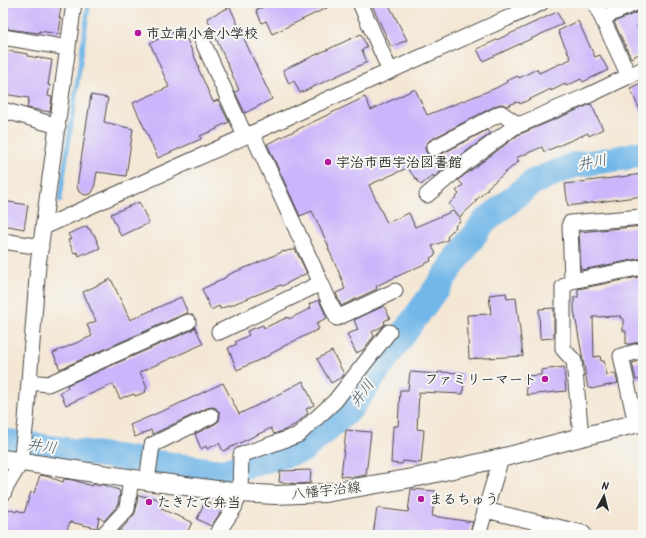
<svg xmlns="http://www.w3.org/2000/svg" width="646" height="538" viewBox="0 0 646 538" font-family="Kalam,'Klee One',sans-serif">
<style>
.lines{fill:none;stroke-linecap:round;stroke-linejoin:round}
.stream{stroke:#72b7e8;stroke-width:4.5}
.river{stroke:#72b7e8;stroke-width:26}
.building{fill:#ccb6fb}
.minor-casing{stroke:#494744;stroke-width:17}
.major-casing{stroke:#494744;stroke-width:20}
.minor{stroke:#fff;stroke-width:15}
.major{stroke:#fff;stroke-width:18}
.poi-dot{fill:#b5179e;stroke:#f6f6f2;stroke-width:1.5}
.labels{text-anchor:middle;stroke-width:4;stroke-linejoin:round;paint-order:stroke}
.poi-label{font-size:14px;font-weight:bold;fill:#2b2b2b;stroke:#f6f6f2;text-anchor:start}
.street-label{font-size:14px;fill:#2b2b2b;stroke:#f6f6f2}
.water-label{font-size:15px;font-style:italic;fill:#405564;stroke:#f6f6f2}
</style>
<rect width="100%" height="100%" fill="#f6f6f2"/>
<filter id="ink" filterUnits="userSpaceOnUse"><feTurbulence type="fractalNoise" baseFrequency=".025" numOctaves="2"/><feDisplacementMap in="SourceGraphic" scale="8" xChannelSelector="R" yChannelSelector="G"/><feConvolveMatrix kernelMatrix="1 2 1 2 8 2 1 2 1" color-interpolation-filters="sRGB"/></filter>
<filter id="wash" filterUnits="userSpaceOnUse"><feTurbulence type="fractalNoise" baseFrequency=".012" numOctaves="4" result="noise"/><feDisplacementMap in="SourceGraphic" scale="16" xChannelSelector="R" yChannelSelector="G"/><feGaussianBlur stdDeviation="0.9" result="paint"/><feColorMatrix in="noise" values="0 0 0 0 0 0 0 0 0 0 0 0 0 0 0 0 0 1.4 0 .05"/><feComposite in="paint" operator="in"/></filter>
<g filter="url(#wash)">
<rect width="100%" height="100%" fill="#f4e7d4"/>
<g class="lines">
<path class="stream" d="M60,200L89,3"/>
<path class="river" d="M3,441L222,472L303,450L350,409L483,223L533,182L574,165L621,158L643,153"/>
</g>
<g id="blocks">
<path class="building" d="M3,3H62L59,18H61L59,34L39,31V33L7,29L8,27L3,26Z
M273,3H337L272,34L266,21L262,23L256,10Z
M371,3H388L407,40L391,47Z
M230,7L250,52L272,99L245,113L235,92L239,90L207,18Z
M557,12L563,24L483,61L477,49Z
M638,12L643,23L637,26L643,39V52L631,58L614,22Z
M578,21L595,57L600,55L608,70L583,82L581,79L566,86L565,84L551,91V89L520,104L519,102L517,103L516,102L507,106L502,104L497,105L430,140L426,144L425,148L426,152L429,155L434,157L438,156L487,130L490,134L459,157L434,177L433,175L421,185L407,168L369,185L387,223L409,213L415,227L453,211L461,220L455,226L456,227L448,235V237L447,238L448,240L432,246L436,254H435V255L430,258L431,261L376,286L377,289L341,306L336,293L345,289L343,284H344L328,248L329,247L312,211L300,216L267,144L365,97L371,110L415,89L427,115L496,88L507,82L506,81L518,76L519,78L537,69L539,73L571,59L558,31Z
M182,28L199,67L198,68L213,102L218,100L229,122L216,128L217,129L200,136L201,139L158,158L133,103L169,87L150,43Z
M361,34L367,47L362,50L367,62L300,93L294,81L289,84L283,70Z
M3,50L28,54L27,56L52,60L48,85H50L48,96L52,97L50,112L27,108L29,98L3,94Z
M643,82V117L630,88Z
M91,95L108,98L104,122L133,129L126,176L97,172L94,189L91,194L85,195L79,192L77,186Z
M591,104L603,129L589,136L588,133L544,152L542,147L516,158L519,161L487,188L488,189L475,201L476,202L460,217L449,204L459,194L456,191L463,185L458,180L518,135Z
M643,174V196L568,206L565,184Z
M3,201L28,205L24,229L3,225Z
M139,202L149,223L121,236L111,214Z
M87,226L88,229H90L92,234H94L100,248L86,254L85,253L79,256L77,252L74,253L68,240L71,239L68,234Z
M643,226V258L581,270L579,232Z
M295,249L307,273L282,286L281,285L236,303L230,306V305L220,309L219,306L211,310L202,289L215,283V282L225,278V277L232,273L255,264L284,251V252L290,250L291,251Z
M643,276V341L630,344H626V331H623V318H620L621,316L593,317L594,357L600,356L601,361H604L607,375L615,373L618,383L591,389V388H588L574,310V297H578V289Z
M111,279L130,320L181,297L188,313L184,314L60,369L53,353L92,336L87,325L96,321L83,292Z
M506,293L507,299L516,298L523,356L469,359L467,315L491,314L489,295Z
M319,300L327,318L316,323L319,329L282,347V348L270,354V355L237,370L228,348L237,344L235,342L249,335L247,331L263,325L264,328L288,317L289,319L311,308L309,304Z
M384,306L390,318L384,321L385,324L381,327L372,332L374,336L363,350L356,353L347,334L358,330L354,320Z
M554,308V338L540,339L539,309Z
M195,327L203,344L140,372L147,388L145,390L146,392L135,396L134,394L126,397V396L120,399L113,384L66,405L60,392L68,388L67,385L192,330Z
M332,351L344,374L342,377L331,383L317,359Z
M643,360V379L636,380L632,363Z
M564,367L566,391L527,395L525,376L541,375V370Z
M410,372L438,374V372L464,373L463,394L419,392L417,429L424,430L421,463L403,461L402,464L391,463L393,426H398L400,390H408Z
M303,381L314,405L306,409L308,413L296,424L285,430L274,434L271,428L223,451L219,443L207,449L206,446L201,449L195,434L215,424L219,421L220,416L219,412L216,408L212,407L207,408L153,434L151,430L135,437L130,425L174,406L223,383L239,414L283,393L282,392Z
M346,430L371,432L366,475L355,477L341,476Z
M311,470L310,483L297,484L279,482L280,471Z
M40,475L46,476L63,482L64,479L73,480L92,486L93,484L100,486V484L119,490V491L120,492L118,505L104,521L99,517L97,528L70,522L65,535H50L41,531L39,535H3V524L9,509L16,512L17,510L24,513L31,492L34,493Z
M411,489L436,491L432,516L473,522L469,535H454L433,532L432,535H373L377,508L408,512Z
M138,495L163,500L161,509L192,522L186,535H118L117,534L134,515L136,510Z
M205,501L223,509L211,526L197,519Z"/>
</g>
</g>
<g filter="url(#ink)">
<use href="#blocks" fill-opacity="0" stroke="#494744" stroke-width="1"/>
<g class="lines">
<g class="minor-casing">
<path id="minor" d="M360,3L390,71
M602,18L636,3
M3,37L68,48
M202,40L245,136
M629,76L643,69
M3,110L58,126
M252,133L337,318L395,291
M434,148L501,113L518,125
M427,195L464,164L514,127L587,96L629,76L595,3
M44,227L541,3
M3,241L41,247
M572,281L570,223L643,217
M219,332L321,283
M29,382L48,384L188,322
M636,424L621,356L643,350
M581,437L574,361L563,349V287L572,281L643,267
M147,481L152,445L211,416
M3,494L6,487L21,462L26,420L38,265L74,3
M485,510L583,533L584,535
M103,535L127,509L131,478
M216,535L234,508L240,493L241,455L298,435L335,401L389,332
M478,535L501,458"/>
</g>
<g class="major-casing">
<path id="major" d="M3,459L147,481L240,493L275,495L325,493L418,477L501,458L581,437L643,422"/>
</g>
<use href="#minor" class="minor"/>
<use href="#major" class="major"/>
</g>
</g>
<g class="poi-dot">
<circle cx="138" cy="33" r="4"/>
<circle cx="328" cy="162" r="4"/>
<circle cx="545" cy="379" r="4"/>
<circle cx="421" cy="499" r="4"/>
<circle cx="149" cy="502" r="4"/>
</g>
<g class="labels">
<g class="poi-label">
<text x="146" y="38">市立南小倉小学校</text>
<text x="336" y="167">宇治市西宇治図書館</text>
<text x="537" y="384" text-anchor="end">ファミリーマート</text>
<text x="429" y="504">まるちゅう</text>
<text x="157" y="507">たきたて弁当</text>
</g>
<g class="street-label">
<text transform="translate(326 490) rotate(-6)" y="5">八幡宇治線</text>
</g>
<g class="water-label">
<text transform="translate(592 162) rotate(-11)" y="5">井川</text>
<text transform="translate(362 393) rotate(-54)" y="5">井川</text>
<text transform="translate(42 446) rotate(8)" y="5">井川</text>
</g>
</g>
<rect width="646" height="538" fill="none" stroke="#f6f6f2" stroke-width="16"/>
<g transform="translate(604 496) rotate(7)" stroke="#f6f6f2" stroke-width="3" paint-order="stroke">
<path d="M0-3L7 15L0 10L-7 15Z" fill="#2b2b2b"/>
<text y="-6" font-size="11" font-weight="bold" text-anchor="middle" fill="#2b2b2b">N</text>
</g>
</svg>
